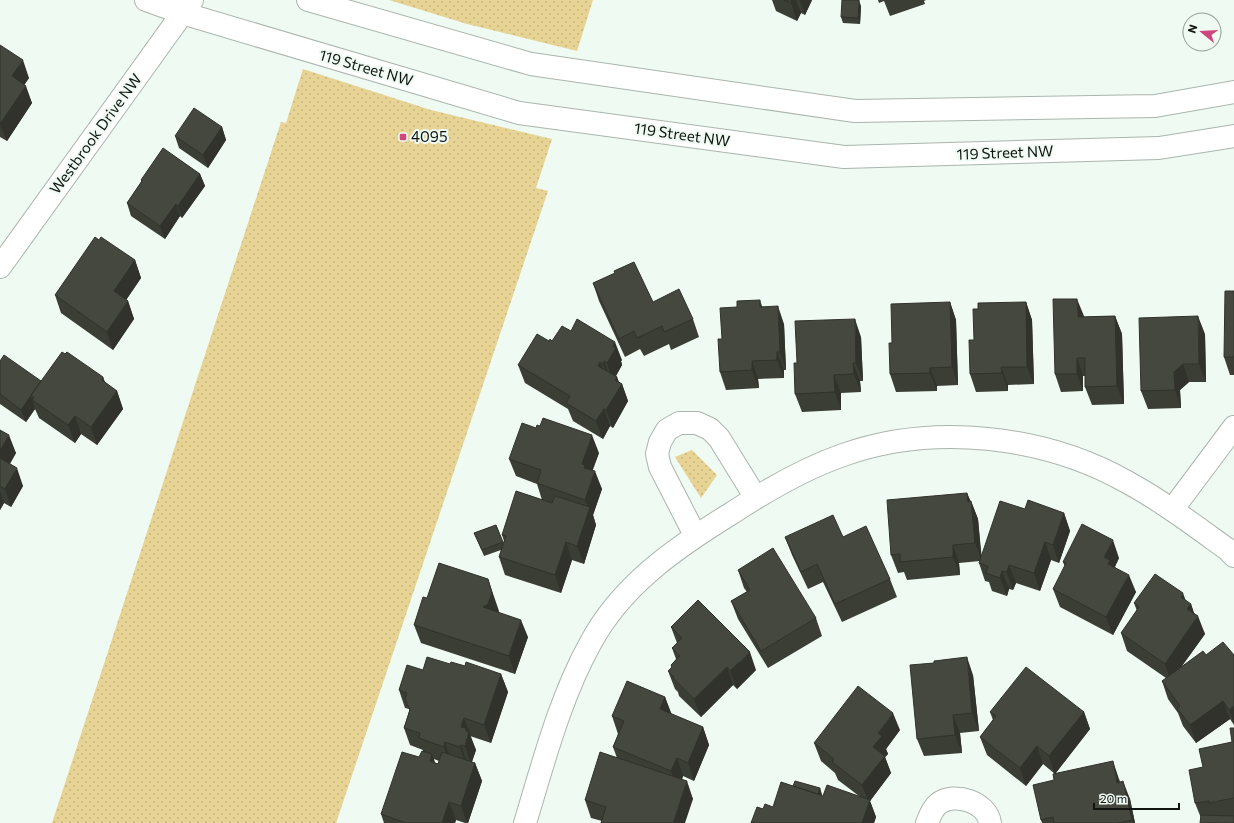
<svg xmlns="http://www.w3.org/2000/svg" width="1234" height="823" viewBox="0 0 1234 823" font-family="Commissioner,sans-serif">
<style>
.grass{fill:url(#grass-dots)}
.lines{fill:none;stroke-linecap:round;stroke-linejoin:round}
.minor-casing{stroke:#aab5ad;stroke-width:24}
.major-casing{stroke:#aab5ad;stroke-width:24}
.minor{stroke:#fff;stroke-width:22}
.major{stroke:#fff;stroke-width:22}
.wall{fill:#3a3e35;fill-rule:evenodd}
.shaded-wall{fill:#30322b}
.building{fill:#44483e;stroke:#30322b}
.poi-dot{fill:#ce457f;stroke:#effaf2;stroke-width:1.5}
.labels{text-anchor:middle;stroke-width:4;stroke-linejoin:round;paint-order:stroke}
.street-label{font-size:15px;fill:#111512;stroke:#effaf2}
.poi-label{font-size:15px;fill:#111512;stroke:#effaf2;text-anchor:start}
</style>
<defs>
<pattern id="grass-dots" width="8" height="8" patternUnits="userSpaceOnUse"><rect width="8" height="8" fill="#e7d394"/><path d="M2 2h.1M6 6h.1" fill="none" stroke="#c5b47f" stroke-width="1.8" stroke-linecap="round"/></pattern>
</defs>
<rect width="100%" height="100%" fill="#effaf2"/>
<path class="grass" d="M389,0H593L577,51L467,24Z
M303,69L431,110L552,139L536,188L548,191L336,823H52L281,122L286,123Z
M692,450L717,475L701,498L675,457Z"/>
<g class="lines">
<g class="minor-casing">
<path id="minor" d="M0,267L192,0
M1172,510L1234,427
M695,535L660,467L657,454L660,442L667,430L679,423H697L710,429L719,438L756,498
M525,823C543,764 560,698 590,644C621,585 677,547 732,513C767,490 803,469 843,455C933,423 1044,435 1127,482C1162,501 1195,526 1227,549L1234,556
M927,823C930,816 932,809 938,804C954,791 987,802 990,823"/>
</g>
<g class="major-casing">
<path id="major" d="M146,0L182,13L519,113L844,157L1159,148L1234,136
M308,0L531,64L855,111L1155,106L1234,92"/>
</g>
<use href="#minor" class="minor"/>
<use href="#major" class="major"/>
</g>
<path class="wall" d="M772,0H812L805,15L801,13L797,21L776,11Z
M878,0H926L924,1L925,4L890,16L884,1L879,3Z
M861,6L860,24L843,23L841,17Z
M0,45L29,78L24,85L32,103L7,141L0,137Z
M222,127L226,140L208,168L179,148L175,136Z
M200,174L205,186L182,218L180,216L165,239L131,216L127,203L141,182V180Z
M99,240L135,260L141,278L126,300L128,301L134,319L113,350L61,313L55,295Z
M593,283L653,302L693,319L699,337L671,350L669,344L644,356L640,349L625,357L599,301Z
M1234,291V375H1230L1224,357Z
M760,300L762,306L784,324L786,370H784V378L758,379L759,388L726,390L720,372L722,339L737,307Z
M950,302L956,320L958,385L937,386V391L896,392L890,374L892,343Z
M1026,302L1032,320L1034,384L1008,385V391L976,392L970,374L978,309Z
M1115,316L1122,334L1124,404L1092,405L1085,387V376H1083V391L1061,392L1055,374L1084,317Z
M1205,334L1206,382H1189L1180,390L1181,408L1148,409L1141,391Z
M861,337L863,381H860L861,392L841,393V410L802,412L795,394L797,363Z
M549,341H552L622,360L621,361L622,365L616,376L617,377L619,382L622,384L628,401L613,428L610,426L603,439L573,421L568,409L525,383L518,365Z
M0,361L41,381L103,377L105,383L117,391L123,409L97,445L81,434L75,443L39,418L35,409L26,422L0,404Z
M0,430L16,453L10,464L23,486L11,507L4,503L0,510Z
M599,453L592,470L602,489L593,515L596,525L584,564L572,560L561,593L505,575L499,557L501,550L484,556L474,533L496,525L503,543L504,541L502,535L542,500L537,484L516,476L509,459Z
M967,493L970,501H971L978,519L981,556L1025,509L1064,513L1070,531L1059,563L1051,560L1040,591L1016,583L1013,590L1009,589L1007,596L992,591L989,582L985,581L979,563L980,561L959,563L960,575L907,580L904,572L898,573L891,555Z
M785,537H843L890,579L897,597L842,622L823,582L808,589L792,555Z
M1119,558L1115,567L1136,592L1113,635L1060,607L1053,589L1065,567L1063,562Z
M738,570L816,618L822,636L768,668L738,619L731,601L747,592L744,588Z
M427,598L499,611L498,612L528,637L515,674L421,643L414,625Z
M1186,601L1191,604L1194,613L1205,634L1182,666L1206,655H1234V725L1230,719L1196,743L1183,726L1178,713L1168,699L1162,681L1166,678L1127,651L1121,633L1137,611L1134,603Z
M671,627L756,670L737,689L733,685L701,717L679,696L678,692L675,689L668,671L672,668L671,665L676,659L672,648L677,643Z
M450,664L465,666L501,674L508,692L491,743L470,736L476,750L472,762L475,763L482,781L468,823H465L456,820L455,823H384L381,814L423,751V750L410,745L404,728L409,711V709L405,708L399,690L423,670ZM434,759L439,761L438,764L435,763Z
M973,675L979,731L960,733L962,753L924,756L917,739Z
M665,697L671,714L703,727L709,745L694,781L683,776L682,780L693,799L602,821L591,818L585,800L617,758L613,747L618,734L612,716Z
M990,712H1084L1090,729L1055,774L1119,779L1120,782L1130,799L1135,823H1042L1041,820L1054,780L1055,774L1043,764L1026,786L987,755L980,737L993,720Z
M1234,728V823L1201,818L1195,803L1203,767L1232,742Z
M900,730L886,749L888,754L885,757L891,773L870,801L876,817L874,823H751L763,809L773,807L793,786L820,788L822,796H859L838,780L835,773L821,761L814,743Z"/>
<path class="shaded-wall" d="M792,0H796L801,13L797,21L791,3Z
M800,0H812L805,15Z
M859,0L861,6L860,24L858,18Z
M23,60L29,78L18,94L12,76Z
M26,86L32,103L7,141L0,124Z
M222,127L226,140L208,168L203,155Z
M200,174L205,186L182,218L178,206Z
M176,204L180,216L165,239L160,226Z
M135,260L141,278L120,309L114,291Z
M1077,299L1084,316V335L1078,317Z
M128,301L134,319L113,350L107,332Z
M950,302L956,320L958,385L952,367Z
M1026,302L1032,320L1034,384L1027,367Z
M778,306L784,324L786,370L780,352Z
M1115,316L1122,334L1124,404L1117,386Z
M1198,316L1205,334L1206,382L1199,364Z
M855,319L861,337L863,381L856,363Z
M615,342L622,360L621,361L622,365L613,381L607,363L613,346Z
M777,352L784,370V378L777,360Z
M1077,358L1083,376V391L1077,374Z
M604,361L610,379L609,382L603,364Z
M752,361L758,379L759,388L752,370Z
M600,362L607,380L598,366Z
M853,363L860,381L861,392L854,374Z
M1183,364L1189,382L1180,390L1181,408L1175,390L1174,372Z
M1001,367L1008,385V391L1002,373Z
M930,368L937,386V391L930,373Z
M834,375L841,393V410L835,392Z
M103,377L110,395L102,380Z
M617,377L620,386L622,384L628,401L613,428L606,410L615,380Z
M117,391L123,409L97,445L91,427Z
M31,396L33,401L32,400L35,409L26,422L21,410Z
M604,409L610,426L603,439L596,421Z
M75,416L81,434L75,443L68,425Z
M9,435L16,453L3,474L0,465V451Z
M592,435L599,453L590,478L595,471L602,489L593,515L596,525L584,564L577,546L589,510L585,500L582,464Z
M17,468L23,486L11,507L5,489Z
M0,492L4,503L0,510Z
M967,493L972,504L971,501L978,519L982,560L975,543L968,502Z
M1064,513L1070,531L1059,563L1053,545Z
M1113,540L1119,558L1113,570L1116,578L1104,557Z
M566,542L572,560L561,593L555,575Z
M1045,542L1051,560L1040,591L1034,573Z
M953,545L959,563L960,575L953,557Z
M1009,565L1016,583L1013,590L1007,572Z
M1002,571L1009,589L1007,596L1000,578Z
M1129,575L1136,592L1113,635L1106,617Z
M488,579L499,611L495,621L483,607Z
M1183,593L1188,607L1191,604L1196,619L1198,616L1205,634L1171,681L1165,664L1181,597Z
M521,620L528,637L515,674L509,656Z
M750,652L756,670L737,689L730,671Z
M967,657L973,675L979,731L972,713Z
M727,667L733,685L701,717L694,699Z
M501,674L508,692L491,743L484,725Z
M665,697L672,715L660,709Z
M1223,701L1230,719L1196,743L1190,725Z
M1234,706V723L1229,710Z
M1084,712L1090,729L1055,774L1049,756Z
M893,713L900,730L886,749L888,754L885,757L891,773L870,801L876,817L874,823H862L869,803L862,785L873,747L878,733Z
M953,715L960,733L962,753L955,735Z
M464,718L476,750L471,764L465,746L461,727Z
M703,727L709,745L694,781L688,763Z
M445,742L451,760L450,765L444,747Z
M461,745L467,763L466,765L460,747Z
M1037,746L1043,764L1026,786L1020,768Z
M432,754L438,772L430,761Z
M677,758L683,776L678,789L671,771Z
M1113,761L1119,779L1124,800L1117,783Z
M475,763L482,781L468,823H467L461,806Z
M687,781L693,799L685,823H673Z
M1123,781L1130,799L1135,823H1133L1132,820Z
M820,788L822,795L817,808L815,802Z
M449,802L456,820L455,823H442Z"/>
<path class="building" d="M784,0H792L791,3Z
M842,0H859L858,18L841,17Z
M0,45L23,60L12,76L26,86L0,124Z
M194,108L222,127L203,155L175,136Z
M163,148L200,174L178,206L176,204L160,226L127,203L142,181L141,180Z
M95,237L99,240L101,237L135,260L114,291L128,301L107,332L55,295Z
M634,262L653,302L679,289L693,319L664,332L662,326L637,338L634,331L619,339L593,283L615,273L614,271Z
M1225,291H1234V357H1224Z
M1053,299H1077L1078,317L1115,316L1117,386L1085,387V358H1077V374H1055Z
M760,300V307L778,306L780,352H777V360L752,361V370L720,372L718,339H722L720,308L737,307V301Z
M950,302L952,367L930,368V373L890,374L889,343H892L891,304Z
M1026,302L1027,367H1001L1002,373L970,374L969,340H974L973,309H978V303Z
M1198,316L1199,364H1183L1174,372L1175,390L1141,391L1139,318Z
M577,319L615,342L613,346L616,348L607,363L604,361L603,364L600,362L598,366L617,377L615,380L622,384L606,410L604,409L596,421L566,403L570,396L518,365L537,334L549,341L550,339L552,341L562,326L571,331Z
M855,319L856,363H853L854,374L834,375L835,392L795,394L794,363H797L795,321Z
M62,352L65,354L67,352L103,377L102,380L117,391L91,427L75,416L68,425L32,400L34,397L31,395Z
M4,355L41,381L21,410L0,394V361Z
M543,418L592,435L582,464L585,465L584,468L595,471L585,500L537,483L541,470L509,459L522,423L536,428L537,425L540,426Z
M0,430L9,435L0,451Z
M0,458L17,468L5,489L0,486Z
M516,491L552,503L555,496L590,507L577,546L566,542L555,575L499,557L506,536L502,535Z
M967,493L968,502L971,501L975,543L953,545V557L900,562V554L891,555L887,500Z
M1028,500L1064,513L1053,545L1045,542L1034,573L1009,565L1007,572L1002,571L1000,578L986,573L988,566L979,563L1000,501L1025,509Z
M833,515L843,537L866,526L890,579L835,604L817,564L801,572L785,537Z
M1082,524L1113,540L1104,557L1110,560L1108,564L1129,575L1106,617L1053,589L1066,563L1063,562Z
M496,525L503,542L482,550L474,533Z
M773,548L816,618L761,651L731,601L750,590L738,570Z
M439,563L488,579L492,593L488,604L483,607L521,620L509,656L414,625L423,597L427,598Z
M1155,574L1183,593L1181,597L1191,604L1187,609L1198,616L1165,664L1121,633L1139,607L1134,603Z
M698,600L750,652L730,671L727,667L694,699L673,678L674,677L668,671L672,667L671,665L680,656L672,648L682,638L671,627Z
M1223,642L1234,655V706L1229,710L1223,701L1190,725L1177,708L1180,706L1162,681L1203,651L1206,655Z
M427,657L450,664L451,662L465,666L466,662L501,674L484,725L464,718L461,727L466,728V731L469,732L465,746L461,745L460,747L445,742L444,747L419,738L420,733L404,728L410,710L405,699L407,693L399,690L407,665L423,670Z
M967,657L972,713L953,715L955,735L917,739L910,665L934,663V661Z
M1026,667L1084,712L1049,756L1037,746L1020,768L980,737L996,716L990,712Z
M627,681L665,697L660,709L703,727L688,763L677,758L671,771L613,747L624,721L612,716Z
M858,686L893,713L878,733L882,736L873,747L885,756L862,785L832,762L834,759L814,743Z
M1230,728H1234V798L1209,803V801L1195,803L1189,770L1203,767L1199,749L1232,742Z
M422,751L432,754L430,761L438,764L442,752L475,763L461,806L449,802L442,823H406L381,814L402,752L419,757Z
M600,752L687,781L673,823H601L606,807L585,800Z
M1113,761L1117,783L1123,781L1132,820L1118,823H1054L1053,817L1041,820L1033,785L1054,780L1053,774Z
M795,781L820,788L818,794L793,786Z
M781,782L823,796L827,785L870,800L862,823H751L757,807L763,809L765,804L773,807Z
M1201,815L1234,816V823H1200Z"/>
<rect class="poi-dot" x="399" y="133" width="8" height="8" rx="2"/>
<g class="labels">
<g class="street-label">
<text transform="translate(366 68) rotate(16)" y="5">119 Street NW</text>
<text transform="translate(96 134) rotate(-54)" y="5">Westbrook Drive NW</text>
<text transform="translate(682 135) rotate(8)" y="5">119 Street NW</text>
<text transform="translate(1005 153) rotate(-2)" y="5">119 Street NW</text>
</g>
<g class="poi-label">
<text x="411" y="142">4095</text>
</g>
</g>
<g transform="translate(1202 32) rotate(288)"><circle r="19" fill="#effaf2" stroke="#969e98"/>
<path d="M0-3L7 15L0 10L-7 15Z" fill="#ce457f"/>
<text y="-6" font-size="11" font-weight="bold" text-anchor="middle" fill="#111512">N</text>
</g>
<path d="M1094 803v6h85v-6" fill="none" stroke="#111512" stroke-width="2"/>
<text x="1100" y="803" font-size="12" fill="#111512" stroke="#effaf2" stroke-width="3" paint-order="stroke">20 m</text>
</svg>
